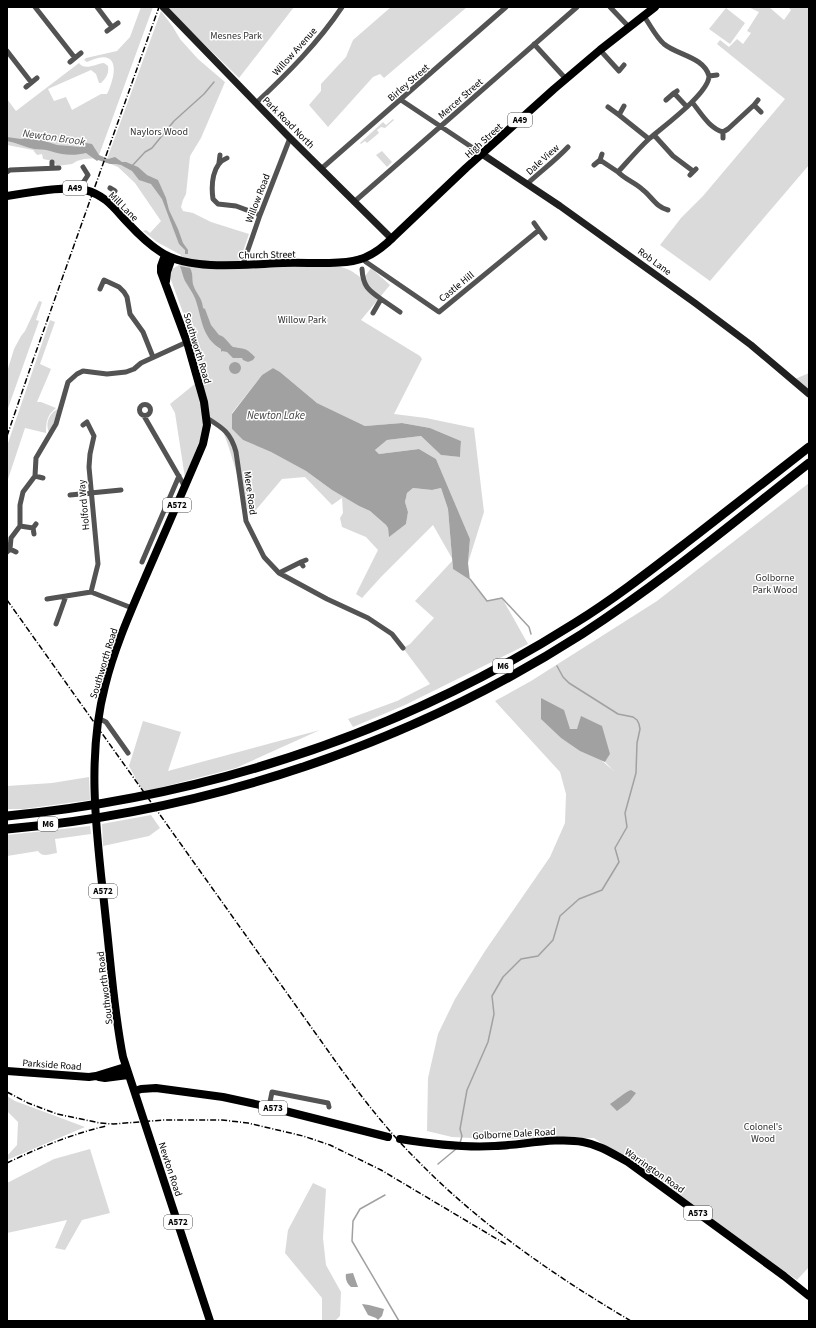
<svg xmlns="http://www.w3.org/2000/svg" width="816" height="1328" viewBox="0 0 816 1328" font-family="'Source Sans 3',sans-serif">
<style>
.green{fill:#dadada;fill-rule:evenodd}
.water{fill:#a1a1a1}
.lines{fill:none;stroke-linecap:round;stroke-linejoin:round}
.stream{stroke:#a1a1a1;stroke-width:1.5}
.street{stroke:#535353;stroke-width:5}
.secondary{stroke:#202020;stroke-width:7}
.primary{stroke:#000;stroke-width:8}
.highway{stroke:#000;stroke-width:9}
.rail{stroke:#000;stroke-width:1.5;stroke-dasharray:6 2 1 2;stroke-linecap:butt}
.labels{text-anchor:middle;stroke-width:3;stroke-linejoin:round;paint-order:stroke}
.shield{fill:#fff;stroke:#4c4c4c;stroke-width:1}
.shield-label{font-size:9px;font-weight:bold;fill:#000}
.park-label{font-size:10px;fill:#313131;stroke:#fff}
.street-label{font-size:10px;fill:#000;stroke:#fff}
.water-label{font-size:11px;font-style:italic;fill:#424242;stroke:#fff}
</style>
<rect width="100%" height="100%" fill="#fff"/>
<path class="green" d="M141,7H153L98,158L84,159L77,161L72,164L57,166L53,161L43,159L42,154L37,155L33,150L7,145V99L16,111L79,63C85,71 95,64 104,63L108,66C109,73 107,77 101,83H99L96,74L91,70L48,89L54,101L66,97L72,110L101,94H107C117,73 120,46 87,62L84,60L86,58L117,51L130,37Z
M166,7H294L239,78Z
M391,7H467L384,78L380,74L373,77L328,127L309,105L321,91V84L346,57L353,40Z
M748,7H769L784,20L791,10L789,8V7H809V165L710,281L660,245L681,218L703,196L785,99L717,44L720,40L729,47L737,39L743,44L751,33L747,31L759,12Z
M726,8L745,23L730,44L709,29Z
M161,11L173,27L180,39L198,59L225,82L201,138L190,156L186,194L183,200L181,207L183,211L193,213L211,222L249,234L238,266C270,264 317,257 347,269C353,271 358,276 363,279L371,268L390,285L361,320L420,356L422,359L394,414L426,418L474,428L484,512L468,563L470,539L436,459L419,449L379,454L375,450L387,440L421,436L441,455L460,457L461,441L430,428L402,423L365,426L317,403L280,372L273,368L262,375L232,413V429L243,440L271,452L306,471L332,490L359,506L370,511L386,525L388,528L389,536L406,524L408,512L405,502L407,493L413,488L432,490L441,488L448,509L453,569L470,580L487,601L502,598L528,644L405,705L353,727L348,719L397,701L430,684L403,648L410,644L434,618L415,601L453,560L433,525L381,577L362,598L356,594L378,550L366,537L342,527L340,518L343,513L342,498L332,505L305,477L282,479L250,517L229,448L222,428L204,421V430L185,478L175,413L170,404L201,379L196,348L171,280L170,275L172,269L179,265L181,255L157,242L143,231L146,230L150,233L161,221L135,183L118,167L106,162Z
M393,119L394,120L385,128L381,127L377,130L379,133L367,143L365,141L361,144L360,143L383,122L386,125Z
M382,151L392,162L387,167L376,155Z
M39,301L42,302L36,320L39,321L7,411V372L14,349L21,336L25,331Z
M50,320L55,322L40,364L51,369L37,402H41L56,408C47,415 46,422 46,433L25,428L7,482V446Z
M809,373V392L795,379Z
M58,409L54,422L49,432C45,424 49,413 58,409Z
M809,483V1267L797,1280L594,1138L491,1139L452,1137L427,1131L428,1078L438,1034L455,999L485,951L550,857L565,823L566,794L560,772L495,701L531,681L657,601ZM541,698L570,729H577L610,754L605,762L614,771L601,760L580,750L561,738L542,719Z
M143,721L181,732L168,771L320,730L236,768L143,792L129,766Z
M89,777L90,800L24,809H7V786L52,783Z
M151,815L160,828L149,836L103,846L102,824Z
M90,826L91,834L55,839L57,853C49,854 43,858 38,851L7,856V835Z
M7,1096L15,1101L85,1127L7,1160V1156L17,1145L18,1122L7,1111Z
M90,1149L110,1213L82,1220L65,1250L55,1248L67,1220L7,1233V1183L54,1159Z
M313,1183L326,1189L323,1238L326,1265L341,1292L340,1316L335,1321H322V1298L285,1253L288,1230Z"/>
<path class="water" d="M7,137L21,139L32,137L57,145L81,147L86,143L92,144L99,155L108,159L115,157L122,162H126L138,167L147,175L158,180L166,198L169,210L178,229L183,243L188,250V254H185V250L179,244L162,199L151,184L139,180L132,171L121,165L116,164H110L98,160L97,161L86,153C74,156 61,155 50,151C45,149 39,150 34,149C25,147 17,143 7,141Z
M180,266L190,268C194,275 191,280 194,287C197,295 202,297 203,308L205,309L211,325L219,335C225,336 228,343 233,347C246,349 246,348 255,357L253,360L248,362L243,360L242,358H233L227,352L222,351L221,352V349C202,338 202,319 196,301C194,294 189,288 185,281C183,277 182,271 180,266Z
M229 368a6 6 0 1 1 12 0a6 6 0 1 1-12 0Z
M273,368L280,372L317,403L365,426L402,423L430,428L461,441L460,457L441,455L421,436L387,440L375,450L379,454L419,449L436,459L470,539L468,563L470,580L453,569L448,509L441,488L432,490L413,488L407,493L405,502L408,512L406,524L389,537L388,528L386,525L370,511L359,506L332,490L306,471L271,452L243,440L232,429V414L262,375Z
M541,698L564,710L570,729H577L581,716L602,726L610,754L605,762L580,751L561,738L541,719Z
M631,1090L636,1093L629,1102L617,1111L610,1104C617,1100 623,1093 631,1090Z
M353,1273L358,1287H351C347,1284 345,1279 346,1274Z
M362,1304L369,1305L384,1309L382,1316L378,1320L376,1318L368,1315Z"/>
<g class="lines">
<path class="stream" d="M132,166L145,152L152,148L174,121L204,94L214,82
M470,579L487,601L502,598L529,627L531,634
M460,1143L462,1136L460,1129L467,1090L488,1042L494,1014L492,996L503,977L521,959L538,956L553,940L560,916L579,899L602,890L619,862L615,848L627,827L625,813L636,773L637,743L640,729L639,724L637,720L633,717L618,714L569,683L563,677L557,666
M438,1164L456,1149
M385,1195L360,1209L353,1221L352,1241L399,1321"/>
<path class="street" d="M35,7L75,58
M97,7L112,27
M610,7L629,27
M643,15C650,24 655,36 664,44C677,55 704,57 709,76L717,75
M107,31L118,23
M534,44L566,79
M600,50L619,71L624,65
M7,51L31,82
M70,62L81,53
M26,87L37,78
M677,91L674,93L687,107
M401,100L482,154
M666,100L674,93
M758,100L754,105L761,112
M692,102C701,113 709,128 723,132
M256,103C287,74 318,43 342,7
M608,107L619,115L624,106
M619,115L649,139
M654,135L673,156L693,171
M723,138V132L728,129L754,105
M227,158C212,164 211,185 213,199L218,204L236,206L260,215
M600,160L618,172C628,161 639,148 650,138C664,126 709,93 709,76
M52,162V168
M219,163L220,155
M594,165L600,160L602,154
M321,169L506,7
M7,172L10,170L59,168
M618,172C626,180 636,183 643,190C652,197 656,207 668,210
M690,175L696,169
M527,184C541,171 556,160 568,147
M79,189L88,175L83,167
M108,201L115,191L110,188
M354,202L577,7
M539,230L545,238
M362,258L366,262L439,312L539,230L534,223
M243,264L260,215L290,138
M362,269C363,286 368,290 381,299L373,313
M100,289L104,280L119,287L124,292L127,297L130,314L143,332L153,357
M381,299L400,312
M139.5 410a5.5 5.5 0 1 1 11 0a5.5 5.5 0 1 1-11 0Z
M144,416L185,487
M207,418C223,428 231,433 236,452L246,521L264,557L279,573L327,599L368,618L392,634L403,648
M83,425L87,422L94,436L90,454L89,467L98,564L91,592
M35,476L43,478
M70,495L121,490
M20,526L33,528
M34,534L33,528L36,524
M10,549L11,538L20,526V505L23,492L35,476L36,458L56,424L68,382L77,374L83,371L107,374L126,372L134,369L141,363L187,342
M7,552L10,549L16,552
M142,562L179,476
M303,566L301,562L306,560
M279,573L301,562
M47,599L91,592L132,608
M56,624L66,596
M98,718L106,722L128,753
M269,1107L272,1092L328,1103L329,1107"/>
<path class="secondary" d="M163,7L288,136L392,239
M482,154L560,206L695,303L751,345L809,394"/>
<path class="primary" d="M7,196C26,193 68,185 85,190C105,195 114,208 127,222C138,234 150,246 164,254C193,271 250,264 283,263C306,262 330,265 353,261C365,259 378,251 387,243L466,168L554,89L600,50L655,7
M165,255L161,266V272L187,342L204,402L207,425L203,444C184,489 164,534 145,578C130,613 114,649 105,686C85,763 98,843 106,921C111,966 114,1012 123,1057L210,1321
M166,281L167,272L172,258
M7,1071L89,1077L96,1076L125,1067
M99,1077L105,1078L128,1075
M135,1091L141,1089L156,1088L223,1097L269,1107L388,1137
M400,1139C431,1144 463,1148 495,1146C521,1145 558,1137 583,1142C600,1145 613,1154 628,1162L784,1276L809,1296"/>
<path class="highway" d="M7,816C211,796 401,733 575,623C617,597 656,566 695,536C733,506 771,477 809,447
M7,829C210,811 410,744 582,634C662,582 735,521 809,463"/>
<path class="rail" d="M7,436L32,363L159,7
M7,600L341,1069C364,1100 388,1131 415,1158C478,1223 553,1275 631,1321
M7,1092L28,1103L57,1114L100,1123L113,1124L164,1120H222L248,1123L303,1136L330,1145L381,1170L507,1245
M7,1163C38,1148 72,1134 106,1126"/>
</g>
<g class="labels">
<g class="shield">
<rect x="508" y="113" width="24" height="14" rx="3"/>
<rect x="63" y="181" width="24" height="14" rx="3"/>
<rect x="163" y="498" width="28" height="14" rx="3"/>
<rect x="493" y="659" width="20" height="14" rx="3"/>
<rect x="38" y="817" width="20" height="14" rx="3"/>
<rect x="89" y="884" width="28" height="14" rx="3"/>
<rect x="259" y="1101" width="28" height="14" rx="3"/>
<rect x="684" y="1206" width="28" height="14" rx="3"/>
<rect x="164" y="1215" width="28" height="14" rx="3"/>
</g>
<g class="shield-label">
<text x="520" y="123">A49</text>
<text x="75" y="191">A49</text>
<text x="177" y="508">A572</text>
<text x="503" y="669">M6</text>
<text x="48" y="827">M6</text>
<text x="103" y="894">A572</text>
<text x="273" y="1111">A573</text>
<text x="698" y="1216">A573</text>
<text x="178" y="1225">A572</text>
</g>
<g class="park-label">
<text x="236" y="39">Mesnes Park</text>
<text x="159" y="135">Naylors Wood</text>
<text x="302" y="323">Willow Park</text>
<text x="775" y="581">Golborne<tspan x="775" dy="12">Park Wood</tspan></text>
<text x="763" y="1130">Colonel's<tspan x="763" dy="12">Wood</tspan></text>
</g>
<g class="street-label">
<text transform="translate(294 51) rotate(-48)" y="4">Willow Avenue</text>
<text transform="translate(408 82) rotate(-41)" y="4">Birley Street</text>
<text transform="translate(460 98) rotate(-41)" y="4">Mercer Street</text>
<text transform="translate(289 122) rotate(45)" y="4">Park Road North</text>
<text transform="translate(483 140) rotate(-42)" y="4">High Street</text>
<text transform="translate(542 159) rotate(-42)" y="4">Dale View</text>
<text transform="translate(257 198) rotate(-69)" y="4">Willow Road</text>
<text transform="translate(124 206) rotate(45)" y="4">Mill Lane</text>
<text transform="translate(267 254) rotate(-1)" y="4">Church Street</text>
<text transform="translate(655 261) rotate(36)" y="4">Rob Lane</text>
<text transform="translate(456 286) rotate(-39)" y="4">Castle Hill</text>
<text transform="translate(198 348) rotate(73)" y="4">Southworth Road</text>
<text transform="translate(251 493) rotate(82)" y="4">Mere Road</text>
<text transform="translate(83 505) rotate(-95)" y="4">Holford Way</text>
<text transform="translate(103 663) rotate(-73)" y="4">Southworth Road</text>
<text transform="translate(104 988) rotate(-97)" y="4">Southworth Road</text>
<text transform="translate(52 1064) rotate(4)" y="4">Parkside Road</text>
<text transform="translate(514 1133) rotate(-3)" y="4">Golborne Dale Road</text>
<text transform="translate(171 1169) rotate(72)" y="4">Newton Road</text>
<text transform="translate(655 1170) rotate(35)" y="4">Warrington Road</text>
</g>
<g class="water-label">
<text transform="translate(54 137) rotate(8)" y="4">Newton Brook</text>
<text x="276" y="419">Newton Lake</text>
</g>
</g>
<rect width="816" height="1328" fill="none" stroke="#000000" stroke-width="16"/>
</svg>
